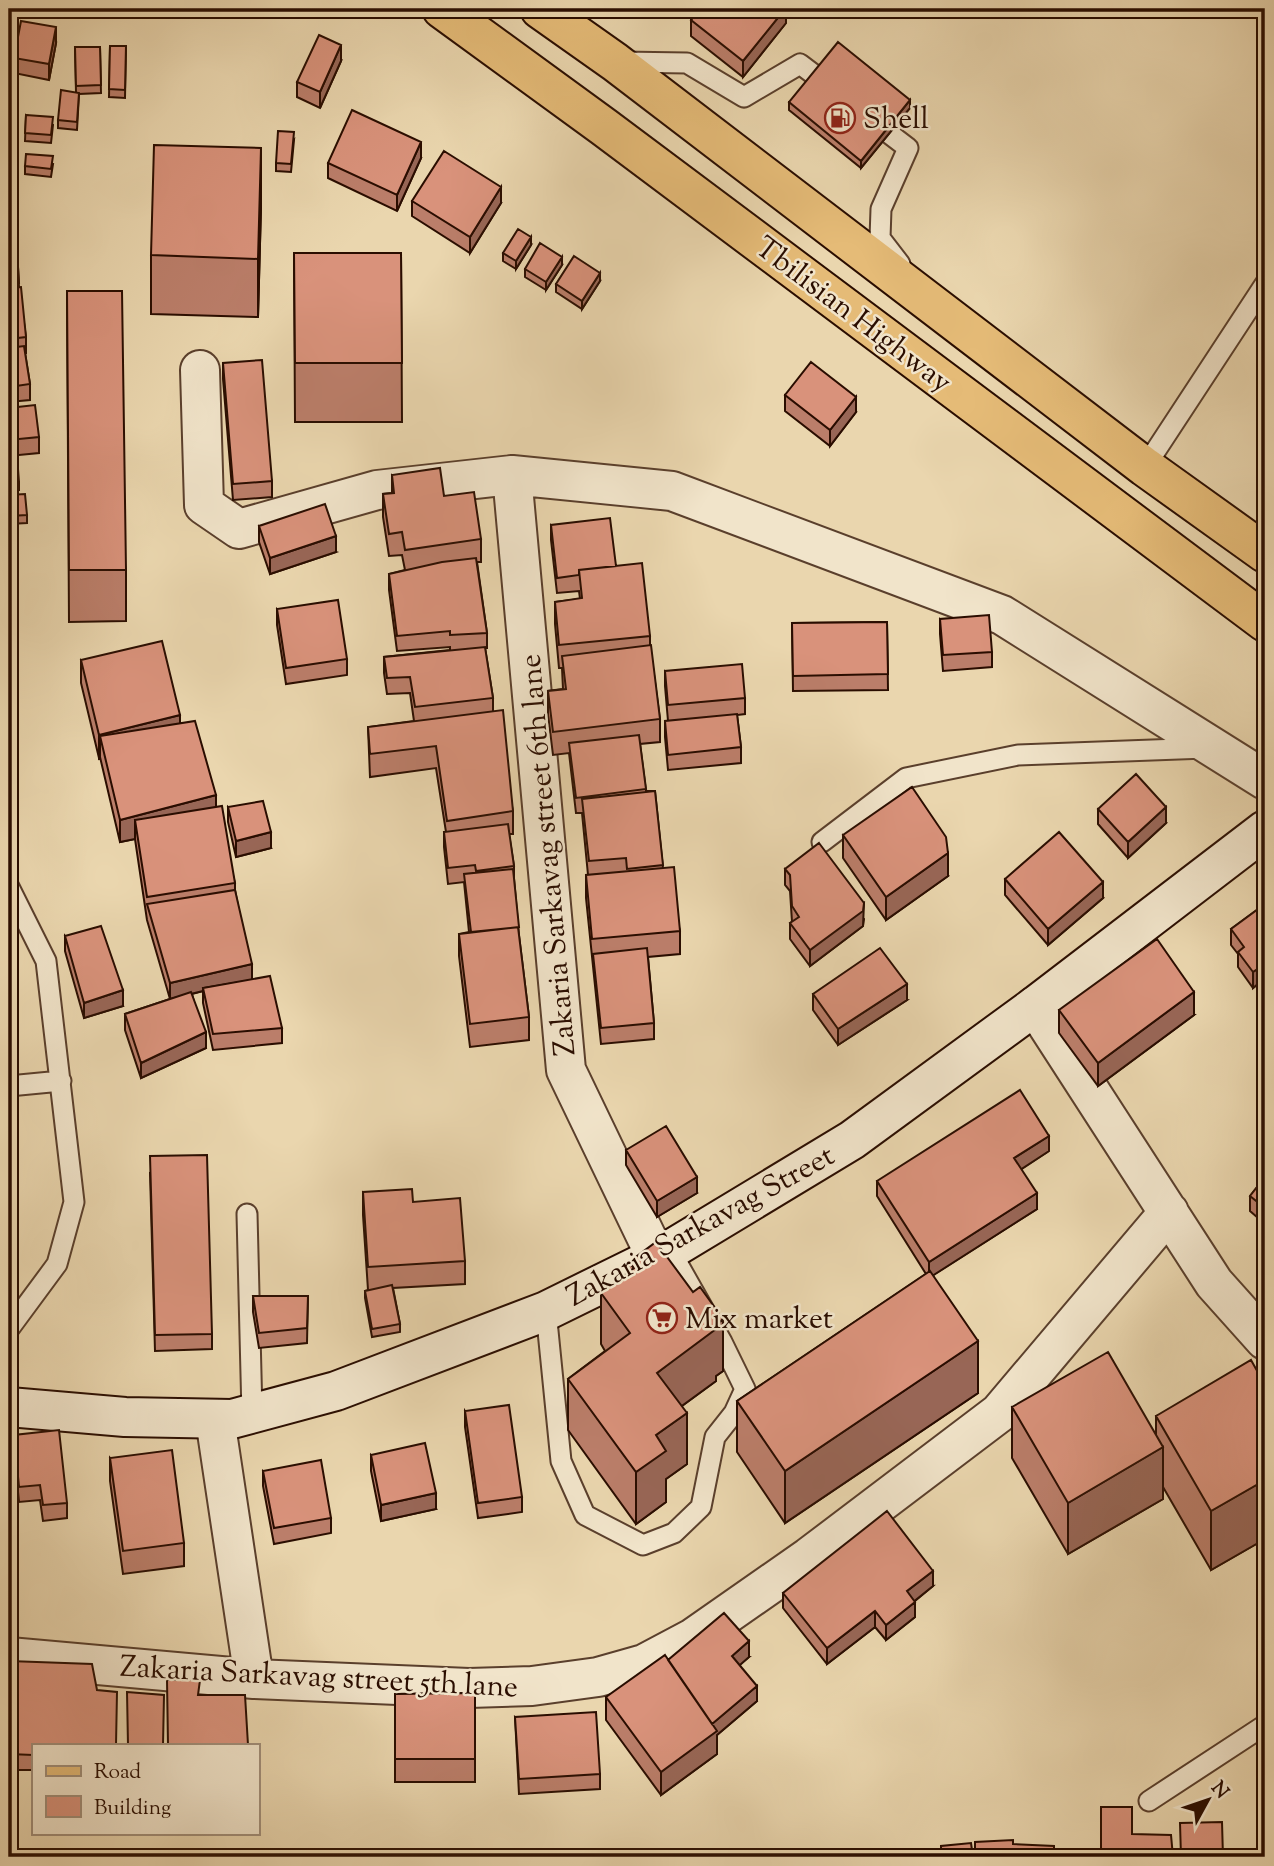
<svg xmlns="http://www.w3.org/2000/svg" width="1274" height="1866" viewBox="0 0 1274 1866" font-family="'Sorts Mill Goudy',serif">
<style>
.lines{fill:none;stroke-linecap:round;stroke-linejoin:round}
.lane-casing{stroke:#5a3f2c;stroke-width:23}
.street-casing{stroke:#5a3f2c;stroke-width:42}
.secondary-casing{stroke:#2a0d00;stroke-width:42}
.primary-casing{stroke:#2a0d00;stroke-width:42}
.lane{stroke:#f1e4ca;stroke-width:19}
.street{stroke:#f1e4ca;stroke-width:38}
.secondary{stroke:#f1e4ca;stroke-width:38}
.primary{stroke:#e5bb77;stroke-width:38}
.wall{fill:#bb7e6a;stroke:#2a0d00;stroke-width:2}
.shaded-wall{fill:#986656;stroke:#2a0d00;stroke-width:2}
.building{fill:#d9927b;stroke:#2a0d00;stroke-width:2}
.labels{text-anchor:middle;stroke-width:5;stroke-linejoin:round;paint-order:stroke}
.poi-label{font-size:30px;fill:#2a0d00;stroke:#f1e4ca;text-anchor:start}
.street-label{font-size:30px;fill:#2a0d00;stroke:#f1e4ca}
</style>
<rect width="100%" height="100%" fill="#ead6ae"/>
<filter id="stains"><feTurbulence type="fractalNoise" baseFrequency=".00286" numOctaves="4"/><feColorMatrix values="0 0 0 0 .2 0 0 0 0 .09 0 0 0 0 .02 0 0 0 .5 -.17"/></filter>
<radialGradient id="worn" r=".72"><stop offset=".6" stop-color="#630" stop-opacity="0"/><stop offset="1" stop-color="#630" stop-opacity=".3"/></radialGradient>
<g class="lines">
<g class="lane-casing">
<path id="lane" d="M621,62L687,63L744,97L800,64L833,89
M870,119L908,148L881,209L880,238L900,264
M1145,467L1265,284
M822,842L906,778L1018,755L1206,748
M9,887L46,961L74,1202L57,1264L9,1329
M9,1086L61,1081
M247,1214L252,1414
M546,1311L561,1461L585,1515L643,1545L674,1533L701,1507L715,1437L734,1413L745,1389L722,1342L670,1250
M1149,1801L1265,1725"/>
</g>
<g class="street-casing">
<path id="street" d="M200,370L204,505L239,529L377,490L512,475L672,491L1002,615L1265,780
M512,475L566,1070L656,1257
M1035,1006L1214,1283L1265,1340
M215,1419L254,1679
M9,1657L254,1679L469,1688L532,1686L598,1677L644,1664L693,1638L809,1557L999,1413L1169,1212"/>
</g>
<g class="secondary-casing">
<path id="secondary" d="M9,1407L125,1417L232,1419L336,1391L546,1311L670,1250L852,1140L1035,1006L1265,830"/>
</g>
<g class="primary-casing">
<path id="primary" d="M442,9L604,127L1265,622
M540,9L615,62L1145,467L1265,553"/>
</g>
<use href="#lane" class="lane"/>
<use href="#street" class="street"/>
<use href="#secondary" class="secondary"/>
<use href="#primary" class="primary"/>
</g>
<path class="wall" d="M96,9H117L115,16Z
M786,9V23L743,77L691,36V20Z
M56,43L49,80L14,73V58Z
M110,46H126L125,98L109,97Z
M75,47H100L101,93L79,94L77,130L58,128V120L76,92Z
M341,61L320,108L297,97V82Z
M789,102L910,108L861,168L789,110Z
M26,115L53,125L51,143L25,141Z
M294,140L291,172L276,171V163Z
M421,158L397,211L328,178V163Z
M53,164L51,177L25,174V166Z
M412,201L501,203L470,253L412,216Z
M261,207L258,317L151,314V255Z
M531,245L516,269L503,261V253Z
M294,253H401L402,422H295Z
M562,265L546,290L525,277V269Z
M9,267H18L19,287L26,337V353H25L30,384V400L9,402Z
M600,281L582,309L556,292V284Z
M67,291L126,570V621L69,622Z
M223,363L272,481V497L233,500L223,379Z
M785,395L856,412L830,446L785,411Z
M9,408L39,437V453L9,456Z
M9,470L19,482V490L9,491Z
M392,475L444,496L481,539V562H477L487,633V648H485L493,698V711L513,811V834H509L514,866V878L519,935L529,1017V1040L470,1047L459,956V934L469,932L464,882L448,884L444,847V832H446L436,768L370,777L368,727L414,721L410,693L387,694L384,673V657L450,650V647L397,651L389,590V574L405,570L402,555L389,556L383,517V494L392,493Z
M9,495L27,515V523L9,524Z
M551,525L616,566L650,636V645L660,719V742L640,744L646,791H655L663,868L680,931V954L648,957L654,1023V1039L601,1044L586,898V875H588L582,813H576L569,753L553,755L548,714V691L563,689L562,668H559L555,624V602L580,599L579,591L557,593L551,540Z
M259,526L336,552L270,574L259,542Z
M277,609L347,659V675L286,684L277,625Z
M940,619L992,652V667L943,671L940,634Z
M887,622L888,690L793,691L792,623Z
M81,660L180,724L216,807L235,883V890L252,979L282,1028V1043L213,1050L203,1003V991L192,994L206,1048L141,1078L125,1030V1014L170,999L147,920L135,839L120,842L100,757L99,758L81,683Z
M665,671L745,698V714L737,715L741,747V763L668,770L665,737V721H668L665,686Z
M228,807L271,848L236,857L228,822Z
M1098,809L1166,823L1128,858L1098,824Z
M843,835L948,876L886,920L843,858Z
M785,869L864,919L863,926L810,966L790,939V923L792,922L790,891L785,885Z
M1005,879L1103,898L1048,945L1005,895Z
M1265,904V992L1259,983L1253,988L1238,967V954L1231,945V929Z
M65,936L123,1006L84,1018L65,951Z
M813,994L907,1000L838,1045L813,1010Z
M1059,1010L1194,1015L1098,1086L1059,1033Z
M626,1150L697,1193L657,1217L626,1165Z
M1049,1151L1021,1169L1037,1209L933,1275L978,1393L785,1523L737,1452V1401L926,1274L877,1196V1181Z
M150,1172L212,1334V1349L155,1351Z
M1265,1177V1224L1250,1211V1196Z
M363,1192L413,1202L465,1261V1284L393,1288L400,1324V1332L372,1337L365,1298V1291L368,1290L363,1215Z
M629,1262L723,1371L716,1376V1381L682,1406L687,1464L666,1479V1502L636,1524L568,1430V1379L605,1351L601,1344V1293L629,1272Z
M253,1296H308L307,1343L259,1348L253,1312Z
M1265,1385V1539L1211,1570L1163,1487V1499L1068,1554L1012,1458V1407L1156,1435V1416Z
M465,1411L522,1497V1512L478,1518L465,1427Z
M14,1435L67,1503V1518L43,1521L40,1500L19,1502L14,1450Z
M371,1455L436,1509L381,1521L371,1471Z
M110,1458L184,1543V1566L123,1574L110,1481Z
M263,1471L331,1518V1533L274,1544L263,1486Z
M933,1586L915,1601V1617L886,1640L875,1627L827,1664L783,1608V1593Z
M749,1657L739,1665L757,1701L717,1735V1754L661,1795L606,1720V1697L668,1660Z
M9,1661L33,1745V1770H9Z
M475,1693V1782H395V1694Z
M515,1717L600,1774V1789L519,1794Z"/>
<path class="shaded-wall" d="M785,9H786V23L743,77V61Z
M56,27V43L49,80V64Z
M341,45V61L320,108V92Z
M910,100V108L861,168V161Z
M421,142V158L397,211V195Z
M261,148V207L258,317V259Z
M501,187V203L470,253V237Z
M531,237V245L516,269V261Z
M562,257V265L546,290V282Z
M600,273V281L582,309V301Z
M856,397V412L830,446V430Z
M336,536V552L270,574V558Z
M180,715V738L100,736V757L99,758V735Z
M216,795V818L135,820V839L120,842V820Z
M1166,807V823L1128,858V842Z
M271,832V848L236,857V841Z
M948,853V876L886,920V897Z
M1103,882V898L1048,945V929Z
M864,903L863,926L810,966V950Z
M252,964V980L203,988V991L170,999V983Z
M1259,968V983L1253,988V972Z
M907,984V1000L838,1045V1029Z
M123,990V1006L84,1018V1003Z
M1194,992V1015L1098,1086V1063Z
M206,1032V1048L141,1078V1063Z
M1049,1136V1151L1014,1174V1158Z
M697,1177V1193L657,1217V1201Z
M1037,1193V1209L929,1278V1262Z
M723,1319V1371L716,1376V1381L657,1424V1373Z
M978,1341V1393L785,1523V1471Z
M687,1413V1464L666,1479V1502L636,1524V1472L656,1435Z
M1163,1447V1499L1068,1554V1503Z
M1265,1480V1539L1211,1570V1511Z
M436,1493V1509L381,1521V1505Z
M933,1571V1586L907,1607V1591Z
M915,1602V1617L886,1640V1625Z
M875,1611V1627L827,1664V1648Z
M749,1641V1657L732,1672V1656Z
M757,1686V1701L717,1735V1754L661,1795V1772L708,1727Z"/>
<path class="building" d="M700,9H785L743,61L691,20Z
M21,21L56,27L49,64L14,58Z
M319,35L341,45L320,92L297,82Z
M838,42L910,100L861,161L789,102Z
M110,46H126L125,90L109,89Z
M75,47H100L101,85L76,86Z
M61,90L79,93L77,122L58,120Z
M352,110L421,142L397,195L328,163Z
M26,115L53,117L51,135L25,133Z
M278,131L294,132L291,164L276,163Z
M154,145L261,148L258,259L151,255Z
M444,151L501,187L470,237L412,201Z
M26,154L53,156L51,169L25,166Z
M518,229L531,237L516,261L503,253Z
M540,243L562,257L546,282L525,269Z
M294,253H401L402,363H295Z
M574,256L600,273L582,301L556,284Z
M9,267H18L19,283H9Z
M21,287L26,337L9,339V288Z
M67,291H122L126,570H69Z
M24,346L30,384L9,387V348Z
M262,360L272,481L233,484L223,363Z
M811,362L856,397L830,430L785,395Z
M35,405L39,437L9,440V408Z
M440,468L444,496L474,492L481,539L405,550L402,532L389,534L383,494L394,493L392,475Z
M18,469L19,482L9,483V470Z
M25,494L27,515L9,516V495Z
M325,504L336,536L270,558L259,526Z
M610,518L616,566L579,570V575L557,578L551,525Z
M476,558L487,633L450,635V631L397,636L389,574L442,562Z
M642,563L650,636L559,645L555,602L582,598L579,570Z
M338,600L347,659L286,668L277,609Z
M989,615L992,652L943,655L940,619Z
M887,622L888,674L793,676L792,623Z
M162,641L180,715L99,735L81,660Z
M651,645L660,719L553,732L548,691L566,689L562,656Z
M485,647L493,698L415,707L410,677L387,678L384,657Z
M742,664L745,698L668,705L665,671Z
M503,710L513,811L447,821L436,746L370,754L368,727Z
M737,714L741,747L668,755L665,721Z
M195,721L216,795L120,820L100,736Z
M639,735L646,789L576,798L569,743Z
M1136,774L1166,807L1128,842L1098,809Z
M912,787L946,837L948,853L886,897L843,835Z
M655,791L663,865L627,869L626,858L589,861L582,799Z
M263,801L271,832L236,841L228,807Z
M222,806L235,883L147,897L135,820Z
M508,824L514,866L476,871L475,865L448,868L444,832Z
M1059,832L1103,882L1048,929L1005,879Z
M819,843L864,903L863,911L810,950L790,923L799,917L792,906L790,875L785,869Z
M674,867L680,931L592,939L586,875Z
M513,869L519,927L471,932L464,874Z
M235,890L252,964L170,983L147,904Z
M1265,904V977L1259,968L1253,972L1238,952L1244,947L1231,929Z
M101,926L123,990L84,1003L65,936Z
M518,927L529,1017L470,1024L459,934Z
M1157,939L1194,992L1098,1063L1059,1010Z
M647,948L654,1023L601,1028L593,954Z
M880,948L907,984L838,1029L813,994Z
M270,976L282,1028L213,1034L203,988Z
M191,992L206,1032L141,1063L125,1014Z
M1020,1090L1049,1136L1014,1158L1037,1193L929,1262L877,1181Z
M666,1126L697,1177L657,1201L626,1150Z
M207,1155L212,1334L155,1335L150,1156Z
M1265,1177V1208L1250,1196Z
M412,1189L413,1202L460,1198L465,1261L368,1267L363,1192Z
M656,1242L693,1292L700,1287L723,1319L714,1326L716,1329L657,1373L687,1413L656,1435L666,1451L636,1472L568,1379L630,1333L601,1293L634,1268L629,1262Z
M930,1271L978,1341L785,1471L737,1401Z
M392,1285L400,1324L372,1329L365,1291Z
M253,1296H308L307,1328L259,1333Z
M1108,1352L1163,1447L1068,1503L1012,1407Z
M1251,1360L1265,1385V1480L1211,1511L1156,1416Z
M509,1405L522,1497L478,1503L465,1411Z
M59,1430L67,1503L43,1505L40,1485L19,1487L14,1435Z
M425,1443L436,1493L381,1505L371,1455Z
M172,1450L184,1543L123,1551L110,1458Z
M321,1460L331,1518L274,1528L263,1471Z
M887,1511L933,1571L907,1591L915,1602L886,1625L875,1611L827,1648L783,1593Z
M724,1613L749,1641L732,1656L757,1686L712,1724L668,1660Z
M665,1655L717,1731L661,1772L606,1697Z
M9,1661L92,1664L97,1690L117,1692L116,1745H33V1755L9,1754Z
M167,1680H200L198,1695H245L248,1745H168Z
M127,1692L164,1695L163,1745H128Z
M475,1693V1759H395V1694Z
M596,1712L600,1774L519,1779L515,1717Z
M1101,1807H1132V1834L1171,1835L1173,1857H1101Z
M1222,1822L1223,1857H1181L1180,1823Z
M1013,1840V1844L1054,1846V1857H975V1842Z
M971,1843L973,1857H941V1846Z"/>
<defs>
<g id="fuel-ring" transform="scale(1.575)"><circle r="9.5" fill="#f1e4ca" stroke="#8f2418" stroke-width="1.5"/><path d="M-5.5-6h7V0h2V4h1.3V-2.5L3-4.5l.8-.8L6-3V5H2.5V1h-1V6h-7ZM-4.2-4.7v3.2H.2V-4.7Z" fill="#8f2418"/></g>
<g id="supermarket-ring" transform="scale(1.575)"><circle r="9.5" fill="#f1e4ca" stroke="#8f2418" stroke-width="1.5"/><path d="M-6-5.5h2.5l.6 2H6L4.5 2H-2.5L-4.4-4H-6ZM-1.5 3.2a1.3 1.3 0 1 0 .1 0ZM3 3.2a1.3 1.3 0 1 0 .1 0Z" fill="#8f2418"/></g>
</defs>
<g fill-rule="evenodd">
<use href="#fuel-ring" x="840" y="118"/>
<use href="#supermarket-ring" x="662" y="1318"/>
</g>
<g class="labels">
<g class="poi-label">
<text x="863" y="128">Shell</text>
<text x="685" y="1328">Mix market</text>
</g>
<g class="street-label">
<text transform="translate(854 314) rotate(37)" y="10">Tbilisian Highway</text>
<text transform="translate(547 855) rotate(-95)" y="10">Zakaria Sarkavag street 6th lane</text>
<text transform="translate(700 1225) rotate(-29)" y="10">Zakaria Sarkavag Street</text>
<text transform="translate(319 1676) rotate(3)" y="10">Zakaria Sarkavag street 5th lane</text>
</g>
</g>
<rect width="1274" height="1866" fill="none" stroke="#ead6ae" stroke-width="35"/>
<rect x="10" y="10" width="1253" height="1845" fill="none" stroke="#2a0d00" stroke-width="3.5"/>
<rect x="18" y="18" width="1239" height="1831" fill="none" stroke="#2a0d00" stroke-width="2"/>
<rect x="32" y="1744" width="228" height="91" fill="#f1e4ca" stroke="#a18e79" stroke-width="2"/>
<rect x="46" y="1766" width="35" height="10" fill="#e5bb77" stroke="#a18e79" stroke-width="2"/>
<text x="94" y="1778" font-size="21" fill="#2a0d00">Road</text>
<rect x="46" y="1796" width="35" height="21" fill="#d9927b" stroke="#a18e79" stroke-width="2"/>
<text x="94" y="1814" font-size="21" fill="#2a0d00">Building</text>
<g transform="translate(1208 1800) rotate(50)" stroke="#f1e4ca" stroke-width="5" paint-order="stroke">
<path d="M0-5L12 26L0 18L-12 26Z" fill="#2a0d00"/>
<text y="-10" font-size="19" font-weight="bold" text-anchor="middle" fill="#2a0d00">N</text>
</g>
<rect width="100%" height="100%" filter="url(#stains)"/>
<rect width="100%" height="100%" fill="url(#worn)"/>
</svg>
